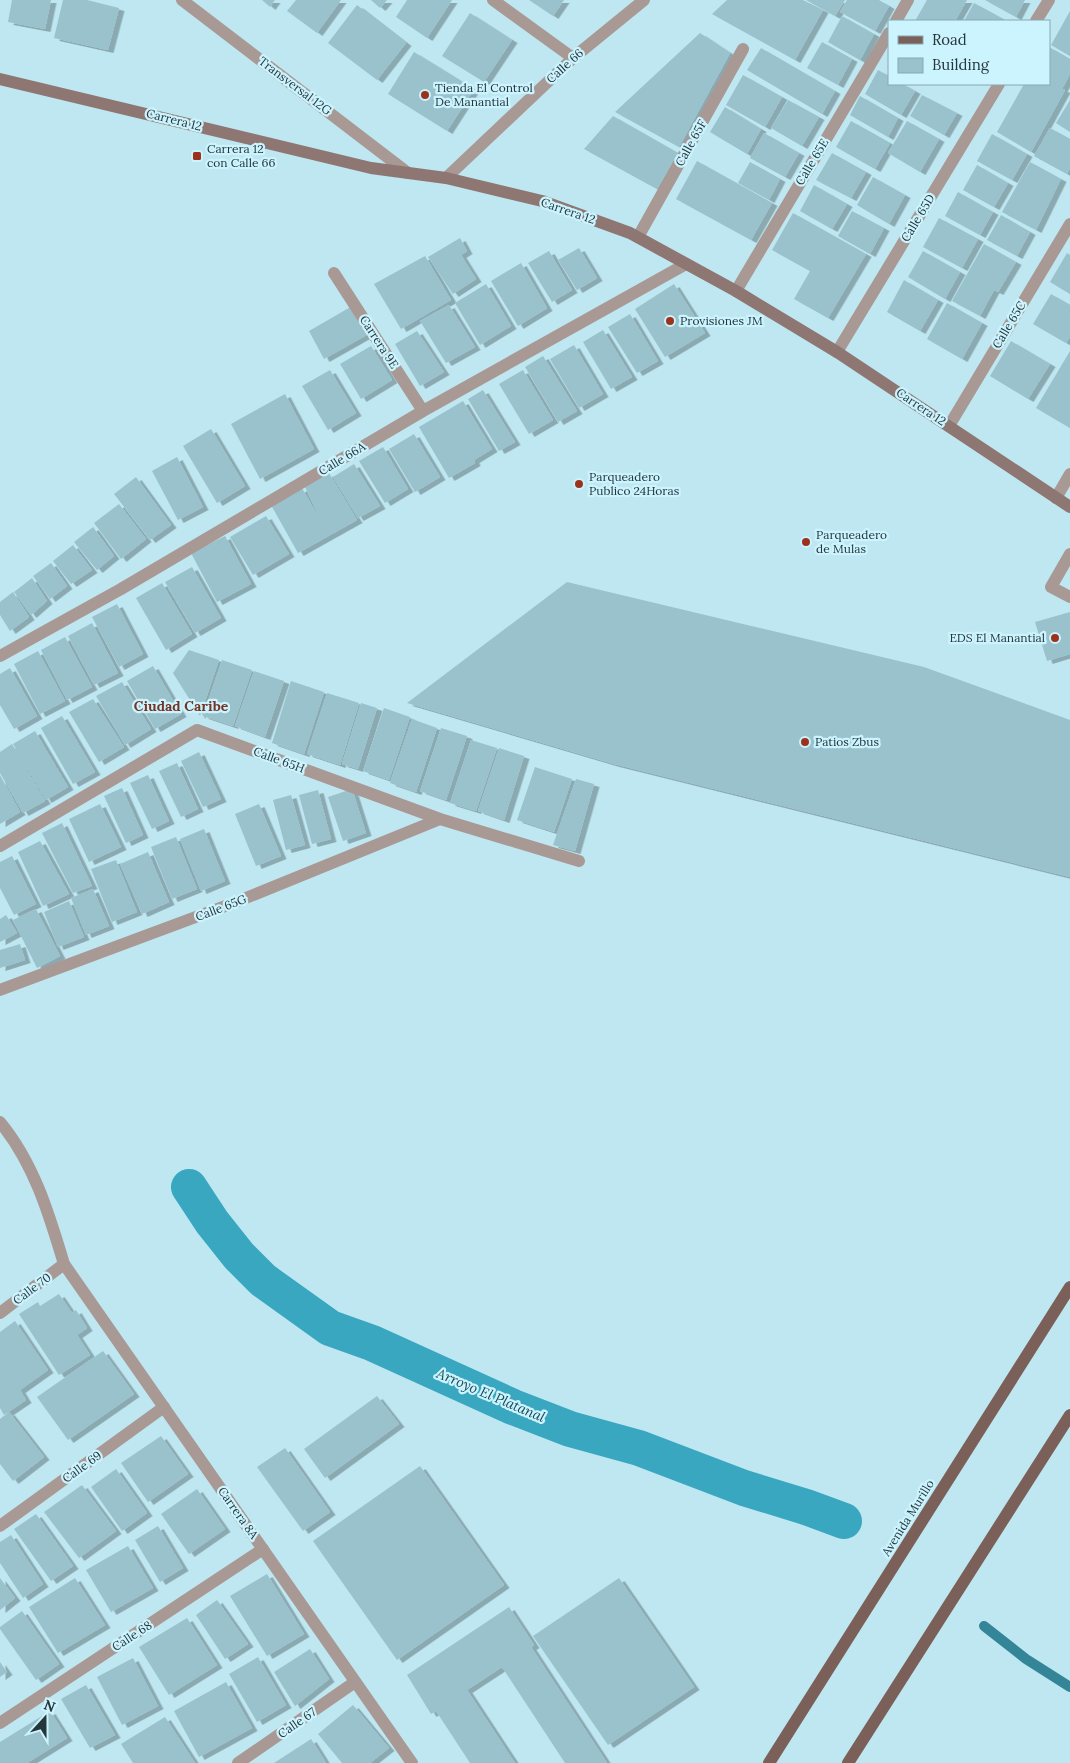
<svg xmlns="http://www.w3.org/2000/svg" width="1070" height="1763" viewBox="0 0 1070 1763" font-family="Lora,serif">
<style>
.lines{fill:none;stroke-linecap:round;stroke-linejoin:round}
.stream{stroke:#338597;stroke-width:10}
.canal{stroke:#39a7bf;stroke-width:36}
.building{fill:#9ac2cc;filter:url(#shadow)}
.lane{stroke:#a99995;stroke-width:12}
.street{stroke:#a99995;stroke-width:12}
.secondary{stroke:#8e7772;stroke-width:12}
.primary{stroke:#7b5f59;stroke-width:12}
.poi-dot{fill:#9b321b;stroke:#cbf4ff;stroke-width:2}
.labels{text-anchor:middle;stroke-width:4.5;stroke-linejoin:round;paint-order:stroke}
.street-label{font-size:12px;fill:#26363b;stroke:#cbf4ff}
.poi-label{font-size:12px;fill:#26363b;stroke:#cbf4ff;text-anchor:start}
.neighbourhood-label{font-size:14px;font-weight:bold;fill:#763223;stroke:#cbf4ff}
.water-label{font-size:14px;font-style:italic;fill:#1a4954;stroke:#cbf4ff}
</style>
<defs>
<filter id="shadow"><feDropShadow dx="5.5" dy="3" stdDeviation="0" flood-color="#0004"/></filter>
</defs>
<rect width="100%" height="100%" fill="#bee7f1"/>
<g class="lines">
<path class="stream" d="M984,1626L1026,1659L1070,1687"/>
<path class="canal" d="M189,1187L212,1222L239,1256L263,1280L330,1328L372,1343L513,1407L570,1429L639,1448L744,1488L806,1507L844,1521"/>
</g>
<path class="building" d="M12,0H51L45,29L8,22Z
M63,0H87L119,8L108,50L54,38Z
M262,0H275L270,7Z
M296,0H341L317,33L287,11Z
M371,0H387L380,8Z
M407,0H452L427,38L396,17Z
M529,0H564L553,16Z
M727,0H803L823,10L795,60L712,14Z
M806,0H845L835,16Z
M847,0H879L889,6L875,31L840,12Z
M927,0H967L955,21H915Z
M985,0H1025L1016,17Z
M974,3L1007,21H964Z
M357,5L406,43L377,80L328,43Z
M1070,11V56L1051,45Z
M470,13L512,40L484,82L442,56Z
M842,16L874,34L860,60L828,42Z
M700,33L730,53L679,147L615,112Z
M822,42L852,59L838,85L807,68Z
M1049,47L1070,59V74L1062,89L1065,90L1031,152L997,132L1024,84H1049Z
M761,48L835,91L822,114L747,70Z
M414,52L474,89L447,131L388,94Z
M878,70L889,76V84H903L915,91L901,115L865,94Z
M743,75L782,97L765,127L726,105Z
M922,95L957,113L944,135L910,116Z
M860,96L898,118L888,137L850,115Z
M788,100L819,117L802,146L771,128Z
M1070,100V132L1056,123Z
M725,107L761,129L747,154L710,132Z
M613,116L678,153L657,189L584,149Z
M851,121L890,143L875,169L836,147Z
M907,121L939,139L920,172L888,153Z
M1050,128L1070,139V168L1067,174L1034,156Z
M764,133L799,153L785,177L750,158Z
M992,134L1027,154L1012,180L977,161Z
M832,153L866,172L851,198L816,180Z
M697,161L772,203L751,240L676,199Z
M750,162L780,179L769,200L738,183Z
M1030,162L1061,179L1036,230L1002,212Z
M977,165L1008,183L994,207L963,190Z
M873,177L905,195L889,224L857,205Z
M814,185L847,204L832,229L800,211Z
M958,192L993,212L980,235L945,216Z
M852,211L884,228L870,254L838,236Z
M793,213L866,254L828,318L794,299L810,271L772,250Z
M1001,215L1030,232L1017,256L987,240Z
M939,218L978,239L962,268L923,247Z
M460,238L467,251L461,255L476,279L453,294L428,257Z
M984,244L1016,262L998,292L994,290L980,316L952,301Z
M579,248L597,278L577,290L558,260Z
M549,251L572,290L552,302L528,263Z
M923,251L960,272L945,299L908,277Z
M1067,253L1070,255V294L1050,282Z
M425,256L451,300L401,329L374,284Z
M521,263L547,308L518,326L491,281Z
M904,280L938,300L920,331L887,312Z
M486,284L511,326L480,345L455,303Z
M674,284L705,333L665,357L635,309Z
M1051,294L1070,305V337L1066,343L1033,324Z
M947,303L982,323L962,359L927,339Z
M354,305L370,333L324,359L309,331Z
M449,305L475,347L446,363L420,321Z
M630,314L658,361L637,373L608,327Z
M603,330L632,377L611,389L583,342Z
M417,331L444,372L420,386L395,344Z
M1011,341L1050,364L1028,399L990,376Z
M574,345L603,394L579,408L550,359Z
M371,346L392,380L361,399L340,364Z
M1070,351V428L1036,408Z
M543,356L577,411L558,422L525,367Z
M330,370L356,413L328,430L302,386Z
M523,370L553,420L529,434L499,384Z
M483,390L515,442L499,451L468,399Z
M285,394L314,449L260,479L231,424Z
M463,401L492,449L474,460L475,463L449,478L419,427Z
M211,429L245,486L217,503L183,446Z
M414,434L440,477L415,492L389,449Z
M383,447L408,489L385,503L359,461Z
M177,457L203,507L178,520L152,471Z
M354,464L380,506L358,518L333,477Z
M329,473L357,520L298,553L271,505L302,488L323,525L305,487Z
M136,477L171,525L150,540L114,494Z
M119,504L146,539L121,559L94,523Z
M266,516L289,554L253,575L230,537Z
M93,527L114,556L97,570L74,542Z
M225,536L251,584L217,602L191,553Z
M73,545L92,570L71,584L53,561Z
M51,563L67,586L50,599L33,576Z
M192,567L221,618L195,633L165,582Z
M32,578L47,601L31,615L14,592Z
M567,582L924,667L1070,720V877L614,764L407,703Z
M162,583L192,634L166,650L136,598Z
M13,592L29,617L10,631L0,615V602Z
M117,604L143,654L119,667L92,617Z
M1070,612V654L1047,661L1035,622Z
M92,623L118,673L94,685L68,636Z
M65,637L92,687L67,700L41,650Z
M189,650L219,660L200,716L173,673Z
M38,651L65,701L40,714L14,664Z
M222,660L252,670L233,726L203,716Z
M153,666L181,714L155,729L127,681Z
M10,668L37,716L14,729L0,705V674Z
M254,671L284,681L265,737L235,726Z
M291,681L324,692L304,754L272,743Z
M122,682L151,729L125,745L96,696Z
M327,693L359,703L340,765L307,754Z
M93,699L124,747L99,762L69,712Z
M361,703L377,708L358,769L342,764Z
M384,708L410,717L389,780L363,771Z
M62,716L95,772L73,784L41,728Z
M412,719L437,728L416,792L390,783Z
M441,728L467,736L446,800L420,791Z
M35,731L68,787L46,800L13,744Z
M471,740L497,748L476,811L450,803Z
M12,744L45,801L23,813L0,773V752Z
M499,748L524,756L504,820L478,811Z
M199,752L221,799L203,807L181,761Z
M177,763L198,809L181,817L159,771Z
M535,767L572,779L554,832L517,820Z
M0,775L20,812L0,824Z
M148,775L169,821L152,829L130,783Z
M576,779L594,784L575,851L553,845Z
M122,788L143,835L126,843L104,796Z
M352,789L366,833L343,841L328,797Z
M318,790L331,839L312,844L299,795Z
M291,795L305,845L286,850L273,800Z
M100,804L121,847L89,862L69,819Z
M259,804L281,856L256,866L235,814Z
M62,823L92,886L73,893L42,833Z
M204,829L225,881L201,891L180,839Z
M176,837L197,889L172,899L151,847Z
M40,841L69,894L43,906L18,852Z
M148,852L169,902L142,914L120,864Z
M12,856L36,904L14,915L0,888V862Z
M116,860L137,912L112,922L91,869Z
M93,889L109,926L86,935L71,898Z
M69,901L84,937L58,947L44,912Z
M36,909L60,956L37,968L13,920Z
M6,915L17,933L0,942V919Z
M20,944L25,960L0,968V950Z
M59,1294L72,1313L76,1310L87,1328L77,1335L90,1355L59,1375L19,1314L38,1302L40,1306Z
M15,1321L48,1370L20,1390L26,1400L4,1415L0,1408V1332Z
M103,1351L134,1394L68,1440L37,1397Z
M377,1396L399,1424L325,1478L304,1449Z
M9,1412L44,1457L13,1481L0,1464V1419Z
M161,1436L188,1474L148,1502L121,1463Z
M285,1448L330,1512L303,1531L257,1467Z
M420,1466L504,1585L397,1660L313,1541Z
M116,1469L147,1513L122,1531L91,1487Z
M82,1485L116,1531L79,1558L44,1512Z
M197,1489L225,1529L189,1554L161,1514Z
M36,1514L73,1566L51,1581L14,1529Z
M158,1526L183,1568L160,1582L135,1540Z
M11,1535L43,1584L23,1598L0,1563V1542Z
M128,1546L153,1588L111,1612L86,1570Z
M267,1574L304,1634L267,1656L230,1596Z
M0,1578L15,1598L0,1610Z
M75,1578L105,1625L58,1653L29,1607Z
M619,1578L694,1687L608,1745L533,1636Z
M217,1600L248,1644L225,1659L196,1615Z
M509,1607L534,1645L531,1647L607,1763H565L502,1667L467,1690L515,1763H470L436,1711L431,1714L407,1675Z
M22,1611L59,1664L36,1680L0,1629V1627Z
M187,1618L217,1665L169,1695L139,1647Z
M310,1649L329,1679L295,1706L274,1672Z
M258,1657L286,1705L257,1722L229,1674Z
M133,1658L158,1706L122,1725L97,1677Z
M0,1662L7,1672L0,1677Z
M226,1682L252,1728L199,1757L174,1711Z
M86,1685L115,1735L90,1748L61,1699Z
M353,1705L389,1748L370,1763H342L318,1734Z
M50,1711L67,1738L27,1763H0V1742Z
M165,1717L195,1763H133L121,1744Z
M311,1739L326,1763H274Z"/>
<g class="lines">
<path class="lane" d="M896,21L908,0
M1036,21L1049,0
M638,237L743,49
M736,291L889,33
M837,352L999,84
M949,426L1070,224
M1056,498L1070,474
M1070,554L1051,587L1070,597
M0,1313L64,1264
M0,1526L164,1407
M0,1723L263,1549
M238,1763L355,1682"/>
<path class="street" d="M182,0L408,173
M493,0L573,58
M446,178L573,58L644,0
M334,273L423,411
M0,656L121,589L423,411L686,264
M0,846L197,730L440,819L579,861
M0,990L236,902L440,819
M0,1122C34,1163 49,1214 64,1264L412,1763"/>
<path class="secondary" d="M0,79L371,168L446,178L542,201L630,233L736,291L837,352L1070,507"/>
<path class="primary" d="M769,1763L1070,1287
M848,1763L1070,1415"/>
</g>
<g class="poi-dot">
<circle cx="425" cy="95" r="5"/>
<rect x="192" y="151" width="10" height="10" rx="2.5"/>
<circle cx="670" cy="321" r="5"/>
<circle cx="579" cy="484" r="5"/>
<circle cx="806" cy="542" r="5"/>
<circle cx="1055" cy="638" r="5"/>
<circle cx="805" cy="742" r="5"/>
</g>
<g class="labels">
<g class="street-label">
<text transform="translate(565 66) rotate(-42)" y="4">Calle 66</text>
<text transform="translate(295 86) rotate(37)" y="4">Transversal 12G</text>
<text transform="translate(174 120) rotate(14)" y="4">Carrera 12</text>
<text transform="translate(691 143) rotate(-61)" y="4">Calle 65F</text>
<text transform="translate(812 162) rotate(-59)" y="4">Calle 65E</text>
<text transform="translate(568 211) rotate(19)" y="4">Carrera 12</text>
<text transform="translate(918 218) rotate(-59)" y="4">Calle 65D</text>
<text transform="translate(1009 325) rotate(-59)" y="4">Calle 65C</text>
<text transform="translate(379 342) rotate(57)" y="4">Carrera 9E</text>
<text transform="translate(921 407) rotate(34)" y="4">Carrera 12</text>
<text transform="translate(342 459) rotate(-31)" y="4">Calle 66A</text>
<text transform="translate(279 760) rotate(20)" y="4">Calle 65H</text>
<text transform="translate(221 908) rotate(-21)" y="4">Calle 65G</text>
<text transform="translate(32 1289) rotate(-37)" y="4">Calle 70</text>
<text transform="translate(82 1467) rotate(-36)" y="4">Calle 69</text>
<text transform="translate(238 1513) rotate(55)" y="4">Carrera 8A</text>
<text transform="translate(908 1518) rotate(-58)" y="4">Avenida Murillo</text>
<text transform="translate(132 1636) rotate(-33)" y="4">Calle 68</text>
<text transform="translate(297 1723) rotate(-35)" y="4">Calle 67</text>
</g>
<g class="poi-label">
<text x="435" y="92">Tienda El Control<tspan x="435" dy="14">De Manantial</tspan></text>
<text x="207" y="153">Carrera 12<tspan x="207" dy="14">con Calle 66</tspan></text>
<text x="680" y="325">Provisiones JM</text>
<text x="589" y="481">Parqueadero<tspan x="589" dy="14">Publico 24Horas</tspan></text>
<text x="816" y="539">Parqueadero<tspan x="816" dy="14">de Mulas</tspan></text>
<text x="1045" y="642" text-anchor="end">EDS El Manantial</text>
<text x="815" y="746">Patios Zbus</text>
</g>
<g class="neighbourhood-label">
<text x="181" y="711">Ciudad Caribe</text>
</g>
<g class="water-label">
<text transform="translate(491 1395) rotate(23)" y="5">Arroyo El Platanal</text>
</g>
</g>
<rect x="888" y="20" width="162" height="65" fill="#cbf4ff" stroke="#89a8b1"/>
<rect x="898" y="36" width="25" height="8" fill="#7b5f59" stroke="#89a8b1"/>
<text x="932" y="45" font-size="15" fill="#26363b">Road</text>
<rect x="898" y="58" width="25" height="15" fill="#9ac2cc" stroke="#89a8b1"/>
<text x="932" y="70" font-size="15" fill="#26363b">Building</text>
<g transform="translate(45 1718) rotate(21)" stroke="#cbf4ff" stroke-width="4" paint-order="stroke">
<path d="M0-4L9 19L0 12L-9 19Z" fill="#26363b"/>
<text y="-8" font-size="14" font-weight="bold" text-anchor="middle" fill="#26363b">N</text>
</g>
</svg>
